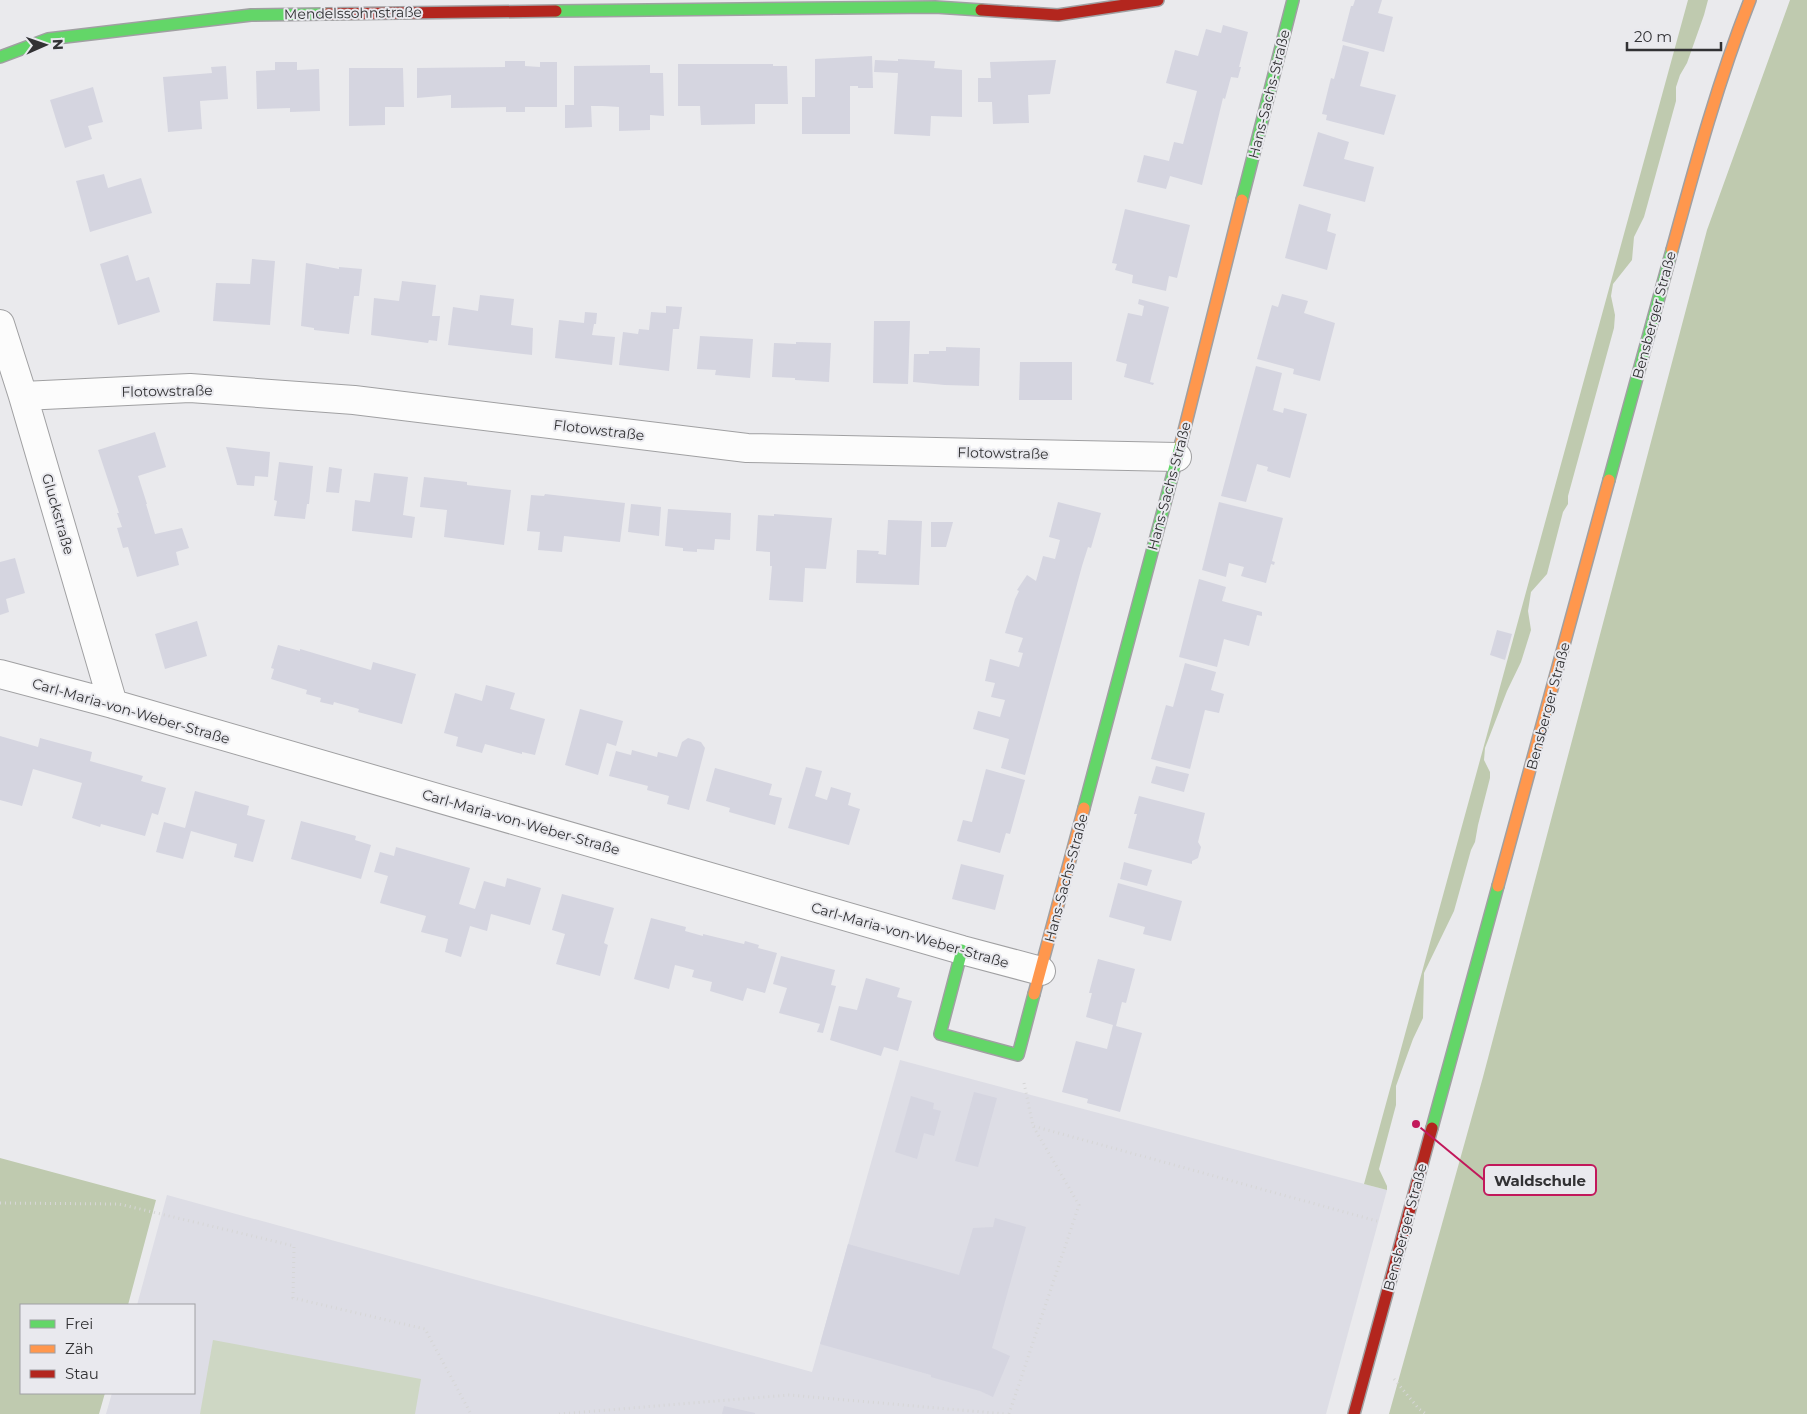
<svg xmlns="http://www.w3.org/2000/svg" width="1807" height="1414" viewBox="0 0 1807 1414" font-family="Montserrat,sans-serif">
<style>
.built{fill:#dddde5}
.green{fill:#ced7c4}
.forest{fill:#bfcaaf}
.building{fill:#d5d5e0}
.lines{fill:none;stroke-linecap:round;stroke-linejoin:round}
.street-casing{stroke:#a0a0a2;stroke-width:30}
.fast-casing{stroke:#a0a0a2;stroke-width:14}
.slow-casing{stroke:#a0a0a2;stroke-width:14}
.jam-casing{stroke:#a0a0a2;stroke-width:14}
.path{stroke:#d6d6d6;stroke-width:3;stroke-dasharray:1 4;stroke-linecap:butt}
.street{stroke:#fcfcfc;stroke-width:28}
.fast{stroke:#63d668;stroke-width:11}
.slow{stroke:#ff974d;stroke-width:11}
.jam{stroke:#b3261e;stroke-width:11}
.labels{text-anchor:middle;stroke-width:4;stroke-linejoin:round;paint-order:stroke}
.street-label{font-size:14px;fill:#323234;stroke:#e9e9ee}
.leader{fill:none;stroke:#c2185b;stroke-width:2}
.callout-dot{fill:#c2185b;stroke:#e9e9ee;stroke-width:2}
.callout{fill:#e9e9ee;stroke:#c2185b;stroke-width:2}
.callout-label{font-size:15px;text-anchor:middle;font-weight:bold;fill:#323234}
</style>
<rect width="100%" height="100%" fill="#eaeaed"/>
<path class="built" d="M900,1060L1387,1190L1326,1414H106L112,1393H194V1305H137L167,1195L812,1372Z"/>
<path class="green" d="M213,1340L421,1379L415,1414H200Z"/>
<path class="forest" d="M1688,0H1708L1704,15L1687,63L1680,75L1676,87V101L1644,217L1634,237L1632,260L1613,284L1611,296L1615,315L1614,328L1568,496V504L1563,512L1547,574L1531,592L1528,611L1531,630L1521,662L1507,691L1485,748L1484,760L1490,772V778L1478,825L1475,842L1471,850L1454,911L1424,973L1423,1018L1413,1039L1396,1086V1105L1379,1169L1387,1186V1190L1364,1184Z
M1790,0H1807V1414H1389L1483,1077L1707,230Z
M0,1158L156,1200L128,1305H21V1393H105L99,1414H0Z"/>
<path class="building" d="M1355,0H1382L1378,13L1393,17L1384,52L1342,41L1351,6H1353Z
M1223,25L1248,32L1239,67H1241L1238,78L1231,77L1225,99L1223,98L1202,185L1170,176L1166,189L1137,182L1144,155L1169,161L1174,142L1183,144L1197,91L1166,83L1175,50L1198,56L1206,29L1221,33Z
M1343,45L1369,52L1360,86L1396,95L1384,135L1326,120L1327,115L1322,114L1331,78L1334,79Z
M872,56L873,88H858V86H850V134H802V97H815V59Z
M898,59L935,61L934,68L962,70V117L931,116L930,136L894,134L898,73L874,72L875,60L898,61Z
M1056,60L1050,94L1028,95L1029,123L993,124L992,102H978V78H991L990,62Z
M505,61H525V66L540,67V62H557V107H525V112H506V107L451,108V95L417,98V68L505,67Z
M275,62H297V70L319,69L320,111L290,112V108L257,109L256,71L275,70Z
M678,64H773V66H787L788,104H755V124L701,125L700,106H678Z
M650,65V73H663L664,116L650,115V130L619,131V107L603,106H591L592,127L565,128V105H574V66Z
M226,66L228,99L200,101L202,129L168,132L163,77L212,73L211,67Z
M349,68H403L404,107H385V125L349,126Z
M93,87L103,122L88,126L92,139L65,148L50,100Z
M1318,132L1349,142L1344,159L1374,167L1365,202L1303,186Z
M104,174L108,188L141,178L152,213L90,232L76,181Z
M1299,204L1331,214L1327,231L1336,234L1327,270L1285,258Z
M1125,209L1190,225L1177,278L1169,276L1166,291L1132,283L1133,275L1115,270L1117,264L1112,263Z
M128,255L136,281L149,277L160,312L118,325L100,264Z
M252,259L275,261L270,325L213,321L216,283L250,284Z
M306,263L339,269V267L362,269L359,296H354L349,334L314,330V328L301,326Z
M402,281L436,285L432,316H440L437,341L429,340L428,343L371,335L374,298L399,301Z
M1282,294L1308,301L1304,313L1335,323L1320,381L1293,374L1294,369L1257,359L1272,305L1278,307Z
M480,295L514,299L511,325L533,328L532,355L448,345L453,307L478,311Z
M1139,299L1169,307L1150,382L1154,383L1153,385L1124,377L1127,364L1116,361L1128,313L1142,316L1144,306L1138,304Z
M666,306L682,307L679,329H673L669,371L619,365L623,332L638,334L639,329L649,330L651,312L666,313Z
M585,312L597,313L596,324H594L592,335L615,337L612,365L555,358L559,320L584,323Z
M874,321H910L908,384L873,383Z
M700,336L753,339L750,378L715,375L716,370L697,369Z
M796,342L831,343L829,382L795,380V378L772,377L774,343L796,344Z
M946,347L980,348L979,386L945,385L913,382L914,354H929V351H946Z
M1020,362H1072V400H1019Z
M1256,366L1282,373L1273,410L1283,413L1284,408L1307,414L1290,478L1267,471L1268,467L1257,464L1246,502L1221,496Z
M155,432L166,467L138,476L147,504H146L155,534L182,528L189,548L176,552L179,565L137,577L128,547L123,548L117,528L122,527L117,513H119L98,450Z
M226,447L270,452L268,477L255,476L254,486L237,485Z
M279,462L313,466L309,504H307L305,519L274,516L277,501L274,500Z
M329,467L342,469L339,493L326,492Z
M374,473L408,477L403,515L415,517L412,538L352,531L355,500L370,502Z
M424,477L467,482V485L511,490L504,545L444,537L447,510L420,507Z
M545,494L625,503L620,542L564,536L562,552L538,550L540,532L527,531L531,495L544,496Z
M1058,502L1101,513L1091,548L1088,547L1082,566L1025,775L1001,768L1009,739L973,729L978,711L1000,717L1005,700L991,697L995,683L985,681L990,659L1019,667L1023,653L1018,652L1023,638L1005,633L1015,599L1019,591L1017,590L1027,575L1036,581L1043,556L1055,559L1060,540L1049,537Z
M1219,502L1283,518L1272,561L1275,562L1274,565L1271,564L1266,583L1241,576L1244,567L1229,563L1226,577L1202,570Z
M631,504L661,507L659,536L628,532Z
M668,509L731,513L730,540L715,539L714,550L697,549V552L683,551V548L665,546Z
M774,514L832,518L826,569L805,568L803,602L769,600L772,566H770V552L756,551L758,515L774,516Z
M888,520L922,521L919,585L856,583L857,550L879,551L878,554L886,555Z
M931,522H953L946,547H931Z
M15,558L25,593L6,599L9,612L0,615V562Z
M1199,579L1226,587L1222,601L1262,612V616L1257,615L1249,646L1224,639L1217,667L1179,657Z
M197,621L207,656L165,669L155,634Z
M1497,630L1512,634L1505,660L1490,655Z
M278,645L300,651V649L371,670L373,662L416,674L402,724L358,712L359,709L334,702L333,705L320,702L321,698L306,694L307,690L271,679L274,669L271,668Z
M1185,663L1216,672L1211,690L1224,694L1219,713L1205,710L1190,769L1151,759L1166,705L1173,707Z
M486,685L515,693L510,709L545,719L535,755L522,752V754L485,744L482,753L456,746L458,737L444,733L455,693L482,701Z
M580,709L623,721L616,746L607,743L598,775L565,765Z
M0,736L38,747L40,738L92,752L90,761L143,776L141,781L166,788L158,815L152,813L145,836L101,824L100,827L72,818L82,783L33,769L22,806L0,800Z
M688,738L701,742L705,748L689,810L667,804L669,796L647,790L648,786L609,776L616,751L631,755L632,750L657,757L658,752L677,757L682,742Z
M1156,766L1189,774L1184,792L1151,783Z
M806,767L822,771L815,796L827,800L831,787L851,793L848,805L860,809L849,845L788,828Z
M715,768L772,784L769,795L782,798L775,825L729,812L730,808L706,801Z
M986,769L1025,780L1010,834L1006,833L1000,853L957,841L963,820L972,822Z
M195,791L249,806L247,815L265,820L253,862L234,857L237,844L191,831L183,859L156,852L164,822L185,828Z
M1139,796L1205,813L1198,842L1201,847L1198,858L1192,861V864L1128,848L1137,814H1134Z
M301,821L356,836L355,840L371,845L361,879L291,859Z
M396,847L470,868L459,904L475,909L484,881L505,887L507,878L541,888L530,925L491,914L487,931L470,926L461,957L445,952L448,939L421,932L426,916L380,903L388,876L374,872L380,852L394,856Z
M1124,862L1152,870L1147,886L1120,879Z
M961,864L1004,875L995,910L952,899Z
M1118,883L1182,901L1171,941L1143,934L1145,927L1109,917Z
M562,894L614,908L604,943L608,945L600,976L556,964L565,934L552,930Z
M651,918L686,927L685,931L703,936V934L744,944L745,941L759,945L758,948L777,953L765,993L747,988L743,1001L710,991L712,982L692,977L694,970L675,965L669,989L634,979Z
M781,956L835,970L831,985L836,986L823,1033L817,1032L820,1024L779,1013L787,988L773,984Z
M1098,959L1135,969L1126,1003L1122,1002L1116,1026L1142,1033L1120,1112L1087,1103L1088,1099L1062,1092L1076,1041L1107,1049L1113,1025L1086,1017L1092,993H1089Z
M866,978L900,988L897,997L912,1001L898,1051L884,1047L881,1056L830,1040L839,1006L857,1010Z
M974,1092L997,1098L978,1167L955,1161Z
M911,1096L934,1103L933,1109L941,1111L934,1136L924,1133L917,1159L895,1152Z
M995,1218L1026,1227L992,1348L1010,1356L993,1397L980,1391L931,1377V1375L820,1344L848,1244L959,1275L973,1228L993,1227Z
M724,1406L755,1413V1414H722Z"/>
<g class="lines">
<g class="street-casing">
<path id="street" d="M0,324L23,396L113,704
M23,396L190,388L354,400L747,448L1177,457
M0,674L113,704L962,950L1041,971"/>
</g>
<g class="fast-casing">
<path id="fast" d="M556,11L935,7L981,10
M0,57L48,39L251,15L326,14
M1242,200L1293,0
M1609,480L1672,250
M1084,808L1181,443
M962,950L940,1034L1018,1055L1034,994
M1432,1128L1498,886"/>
</g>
<g class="slow-casing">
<path id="slow" d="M1672,250C1695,166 1718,81 1750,0
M1181,443L1242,200
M1498,886L1609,480
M1034,994L1084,808"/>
</g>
<g class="jam-casing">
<path id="jam" d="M981,10L1058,15L1158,0
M326,14L556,11
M1354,1414L1432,1128"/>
</g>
<path class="path" d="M1024,1083L1033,1126L1377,1221
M0,1203L119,1204L294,1246L293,1298L425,1329L471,1414
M1394,1379L1419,1409L1426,1414
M559,1414L789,1395L1006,1414
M1009,1414L1079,1205L1033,1126"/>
<use href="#street" class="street"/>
<use href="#fast" class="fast"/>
<use href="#slow" class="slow"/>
<use href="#jam" class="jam"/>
</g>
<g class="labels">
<g class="street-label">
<text transform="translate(353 13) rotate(-1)" y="5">Mendelssohnstraße</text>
<text transform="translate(1269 94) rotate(-76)" y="5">Hans-Sachs-Straße</text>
<text transform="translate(1654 315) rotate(-75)" y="5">Bensberger Straße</text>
<text transform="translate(167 391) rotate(-1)" y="5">Flotowstraße</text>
<text transform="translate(599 430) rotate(7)" y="5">Flotowstraße</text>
<text transform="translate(1003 453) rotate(1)" y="5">Flotowstraße</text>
<text transform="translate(1169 486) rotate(-75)" y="5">Hans-Sachs-Straße</text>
<text transform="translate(58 514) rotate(74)" y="5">Gluckstraße</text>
<text transform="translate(1548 706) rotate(-75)" y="5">Bensberger Straße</text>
<text transform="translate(131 711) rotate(16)" y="5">Carl-Maria-von-Weber-Straße</text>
<text transform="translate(521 822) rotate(16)" y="5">Carl-Maria-von-Weber-Straße</text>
<text transform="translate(1066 878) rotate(-75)" y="5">Hans-Sachs-Straße</text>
<text transform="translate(910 935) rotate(16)" y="5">Carl-Maria-von-Weber-Straße</text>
<text transform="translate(1405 1227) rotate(-75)" y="5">Bensberger Straße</text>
</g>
</g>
<path class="leader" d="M1416 1124L1484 1180"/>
<circle class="callout-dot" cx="1416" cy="1124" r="5"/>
<rect class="callout" x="1484" y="1165" width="112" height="30" rx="5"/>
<g class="callout-label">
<text x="1540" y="1186">Waldschule</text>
</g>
<rect x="20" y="1304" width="175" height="90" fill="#e9e9ee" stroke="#a0a0a4"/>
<rect x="30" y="1320" width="25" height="8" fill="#63d668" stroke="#a0a0a4"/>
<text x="65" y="1329" font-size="15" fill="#323234">Frei</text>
<rect x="30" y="1345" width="25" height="8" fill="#ff974d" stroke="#a0a0a4"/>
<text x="65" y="1354" font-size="15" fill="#323234">Zäh</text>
<rect x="30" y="1370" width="25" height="8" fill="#b3261e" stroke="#a0a0a4"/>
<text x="65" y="1379" font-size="15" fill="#323234">Stau</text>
<g transform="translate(45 45) rotate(88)" stroke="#e9e9ee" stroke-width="4" paint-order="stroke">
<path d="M0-4L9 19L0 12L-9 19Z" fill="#323234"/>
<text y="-8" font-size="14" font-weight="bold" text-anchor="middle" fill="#323234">N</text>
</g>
<path d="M1627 42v8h94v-8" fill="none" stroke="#323234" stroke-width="2.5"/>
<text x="1634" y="42" font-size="15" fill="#323234" stroke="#e9e9ee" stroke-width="4" paint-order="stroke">20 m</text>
</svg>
